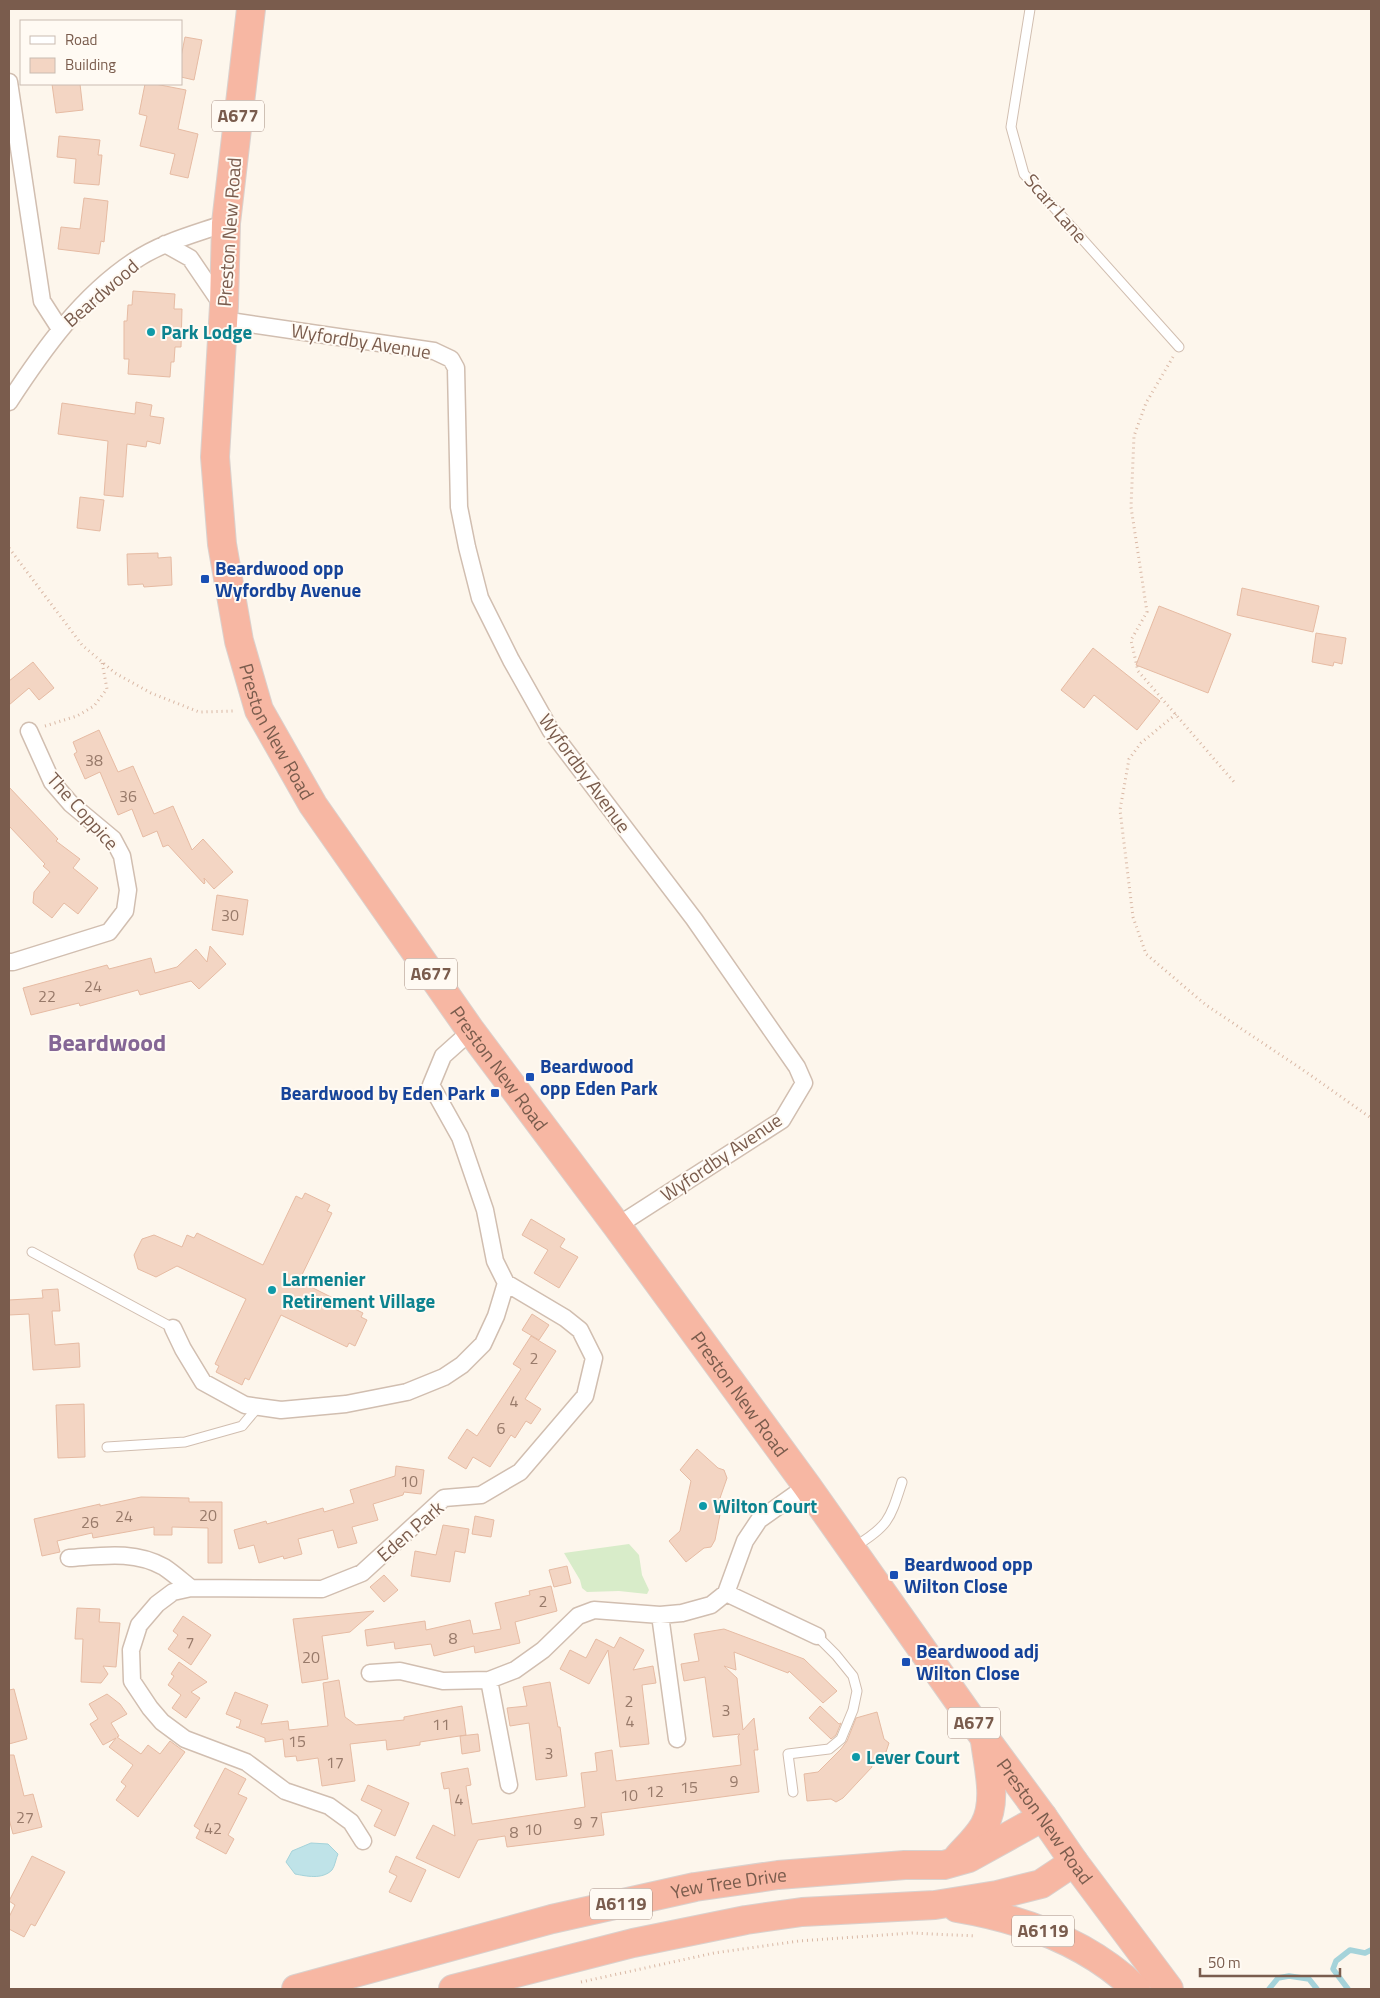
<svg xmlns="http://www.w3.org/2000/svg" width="1380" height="1998" viewBox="0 0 1380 1998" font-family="'Titillium Web',sans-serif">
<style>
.green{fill:#d8ecc9}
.water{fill:#bfe3e8;stroke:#a5d3da}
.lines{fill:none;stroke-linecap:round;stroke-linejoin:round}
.stream{stroke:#a5d3da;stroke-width:5.5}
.building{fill:#f3d5c3;stroke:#e6bba3}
.lane-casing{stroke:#d1beb0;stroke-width:11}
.street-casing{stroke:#d1beb0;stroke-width:19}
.highway-casing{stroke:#dad1cd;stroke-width:30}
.path{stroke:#d9b8a5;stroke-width:3;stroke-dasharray:1 4;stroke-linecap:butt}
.lane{stroke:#fff;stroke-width:9}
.street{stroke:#fff;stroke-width:16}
.highway{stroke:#f7b7a3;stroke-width:28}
.culture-dot{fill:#0f9aa8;stroke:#fffaf3;stroke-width:2}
.transit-dot{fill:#1a4fb4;stroke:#fffaf3;stroke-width:2}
.labels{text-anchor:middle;stroke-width:4;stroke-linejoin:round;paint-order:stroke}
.number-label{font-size:16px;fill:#987a6a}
.shield{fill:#fffaf3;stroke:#a28b7f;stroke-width:1}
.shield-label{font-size:18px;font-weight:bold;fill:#7a5c4d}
.street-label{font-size:19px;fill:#7a5c4d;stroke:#fffaf3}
.culture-label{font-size:19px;font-weight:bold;fill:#0d838f;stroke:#fffaf3;text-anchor:start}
.transit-label{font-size:19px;font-weight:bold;fill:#164399;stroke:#fffaf3;text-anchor:start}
.district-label{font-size:24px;font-weight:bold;fill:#846695;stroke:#fffaf3}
</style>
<rect width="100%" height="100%" fill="#fdf6ec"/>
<path class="green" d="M629,1544L639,1555L642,1575L649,1590L647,1594L619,1591L587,1592L582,1588L580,1580L564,1553Z"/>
<path class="water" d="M311,1843L328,1844L338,1854C336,1858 335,1866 332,1870C322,1880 306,1876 295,1874L286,1862L292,1851Z"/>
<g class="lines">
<path class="stream" d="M1269,1989L1278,1978L1289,1976L1309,1979L1317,1989
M1348,1989L1333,1969L1336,1961L1350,1950L1365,1953L1371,1950"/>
</g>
<path class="building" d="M185,37L202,40L194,80L181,77V57Z
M52,84H80L83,110L56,113Z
M145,84H155L186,90L178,129L198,134L188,178L170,174L175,154L140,146L147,116L139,114Z
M59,136L100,140L98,155H102L99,185L74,183L76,159L57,157Z
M84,198L108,201L104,242L101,241L99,254L58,249L61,227L80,229Z
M133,291L175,294L174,309H182L181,347H175L174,362H171L170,377L128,374L129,359H124V321H127L128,305H132Z
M136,402L152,405L150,416L164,418L160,444L147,441L146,447L127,444L123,497L104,495L108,441L58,434L62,403L135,414Z
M80,497L104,500L100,531L77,528Z
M158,553V558L171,557L172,585L144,587L143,584L128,585L127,554Z
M1242,588L1319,606L1313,632L1237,615Z
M1159,606L1231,634L1208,693L1136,665Z
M1316,633L1346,638L1342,664L1334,662L1333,666L1312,662Z
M1093,648L1160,701L1137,730L1094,695L1084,708L1061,690Z
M33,662L54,688L39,700L29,688L9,705V681Z
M99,730L118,772L133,766L154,814L173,806L192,850L203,839L233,872L214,889L204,878L205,883L204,884L168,845L163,847L157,831L143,837L132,809L118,815L100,772L85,779L74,754L77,752L73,742Z
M9,787L58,839L56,841L80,859L73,868L98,888L78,914L64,903L52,918L33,903L34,892L50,872L43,866L45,864L9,826Z
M217,895L248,900L243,935L212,930Z
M210,946L226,964L199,989L191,981L140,995L138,990L80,1006L79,1003L31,1015L23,988L107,965L109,969L151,958L155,973L177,967L196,949L207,962Z
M305,1193L330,1205L327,1211L332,1213L299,1281L363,1313L361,1317L367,1320L355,1346L349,1343L347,1347L281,1315L249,1380L245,1378L242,1385L216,1372L219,1366L215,1364L246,1299L177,1266L156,1277L138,1269L134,1255L142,1239L154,1235L182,1247L187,1235L194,1238L197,1233L263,1265L296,1196L302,1199Z
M531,1219L565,1239L560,1247L578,1257L559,1288L534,1273L548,1250L522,1235Z
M58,1289L60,1311H52L55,1345L79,1343L80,1367L33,1370L29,1314L9,1315V1300L43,1298L42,1290Z
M532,1314L549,1325L539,1340L522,1330Z
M531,1336L556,1351L525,1399L541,1409L531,1424L526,1421L515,1438L511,1435L490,1467L473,1457L466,1469L448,1458L467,1429L477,1436L521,1369L513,1364Z
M84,1404L85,1457L58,1458L56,1405Z
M697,1449L718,1468L724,1470L727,1478L720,1498L723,1499L715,1540L711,1547L704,1548L686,1562L669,1541L680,1531L691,1481L680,1470Z
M396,1466L424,1470L421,1494L404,1492L403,1495L373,1504L378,1520L352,1527L357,1543L338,1548L333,1530L298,1539L302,1554L284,1559L283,1556L259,1563L254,1545L239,1549L234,1530L266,1521L267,1524L323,1508L324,1512L354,1503L350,1490L395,1476Z
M141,1497L189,1498V1502H222V1563H208V1528L172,1527V1535H154V1527L93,1538L92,1533L57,1541L60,1552L42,1556L34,1519L100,1504V1506Z
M475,1516L494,1520L491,1537L472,1534Z
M443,1525L469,1529L465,1553L455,1551L450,1582L411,1576L415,1551L436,1555Z
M567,1566L571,1583L554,1587L549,1570Z
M384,1575L398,1590L384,1602L370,1587Z
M551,1586L557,1611L515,1622L520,1643L475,1653L474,1646L434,1656L431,1644L395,1649L394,1642L367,1646L365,1630L425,1621L426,1630L470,1620L473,1634L501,1629L495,1603L530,1595L529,1591Z
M77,1608L100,1609L99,1622L120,1623L116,1667L103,1666L108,1674L101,1683L81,1682L83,1639H75Z
M374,1611L350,1632L322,1636L328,1679L302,1683L293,1619Z
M183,1616L211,1635L191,1665L168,1649L178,1635L173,1631Z
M724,1629L804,1659L837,1691L823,1703L789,1671L788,1673L734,1652L736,1670L724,1666L737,1678L743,1730L754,1718L758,1750H754L759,1792L601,1813L604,1835L507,1847L505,1836L478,1840L459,1878L416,1858L433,1825L455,1836L449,1788L444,1789L441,1773L468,1768L471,1785L466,1786L472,1824L585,1807L581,1773L597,1771L595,1753L612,1750L616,1781L741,1765L738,1736L740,1734L713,1737L705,1677L684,1681L681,1664L699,1661L694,1634Z
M620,1637L644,1650L633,1670L653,1666L656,1683L642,1685L649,1744L620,1747L608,1650L589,1684L560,1669L570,1650L586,1658L596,1639L614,1648Z
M179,1662L207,1682L191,1692L200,1698L186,1718L172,1708L181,1695L168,1685L174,1676L171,1674Z
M339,1680L345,1717L356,1725L404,1720V1717L462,1706L466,1735L420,1742V1745L387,1750L386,1740L350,1744L355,1781L322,1786L318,1758L297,1761L296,1756L285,1757L283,1739L265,1742V1738L236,1727H239L241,1720L226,1714L235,1692L268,1705L261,1724L288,1721L289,1730L328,1726L323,1683Z
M550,1682L558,1727H560L567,1776L536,1780L529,1723L510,1726L507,1708L527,1706L523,1687Z
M14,1689L27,1739L9,1744V1690Z
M107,1694L120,1704L127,1714L111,1723L119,1736L117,1737L141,1754L148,1745L160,1754L170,1741L185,1752L138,1817L116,1800L126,1786L121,1782L133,1765L109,1747L116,1738L103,1745L90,1724L98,1719L89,1704Z
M820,1706L839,1724L841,1723L836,1735L831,1739L809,1718Z
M877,1712L884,1739L889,1743L886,1752L871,1765L872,1767L843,1798L836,1802L831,1799L807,1801L804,1774L818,1772L841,1749L847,1741L856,1718Z
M478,1734L480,1751L462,1754L460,1736Z
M9,1755H14L24,1796L33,1794L42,1827L13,1834L9,1819Z
M225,1768L246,1779L238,1794L247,1798L228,1835L234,1839L226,1854L196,1838L200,1830L194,1826Z
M368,1785L409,1803L395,1836L374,1826L382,1810L361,1800Z
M32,1856L65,1872L35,1926L31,1924L24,1937L9,1929V1917L15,1905L9,1901Z
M396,1856L426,1870L411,1902L389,1892L397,1876L389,1872Z"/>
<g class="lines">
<g class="lane-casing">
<path id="lane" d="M1030,9L1011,127L1024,174L1179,347
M32,1252L173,1328
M107,1447L185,1442L242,1426L258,1407
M854,1547C889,1526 890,1519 902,1482
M793,1792L788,1754L829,1749L841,1739L853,1710L857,1691L853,1676L836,1655L817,1636"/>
</g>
<g class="street-casing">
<path id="street" d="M9,82L42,301L60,329
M165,244L190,258L222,305
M223,320L434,351L451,359L456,368L459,507L467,547L480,598L511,660L551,731L694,919L797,1067L804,1083L782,1120L617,1226
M9,402C43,350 81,296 134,261C162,242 195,234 226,223
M9,962H13L109,932L125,911L128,890L122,856L113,839L71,804L52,782L29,731
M173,1328L183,1349L203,1382L245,1405L281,1410L346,1404L407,1392L444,1377L462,1365L483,1344L496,1316L506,1283
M69,1558C101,1556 134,1550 164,1567C173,1573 182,1581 191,1588
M726,1593L817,1636
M660,1615L677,1739
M370,1673L400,1671L443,1681L489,1680L515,1670L543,1650L578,1616L594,1610L660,1615L682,1613L711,1605L726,1593L745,1541L759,1520L807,1486
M489,1680L509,1785
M363,1841L351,1822L329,1806L285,1791L246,1762L185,1739L162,1722L150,1708L132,1681L131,1650L139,1625L157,1604L173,1592L191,1588L322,1589L362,1573L444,1498L481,1495L520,1472L585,1396L594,1358L580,1330L565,1318L506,1283L495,1261L485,1210L460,1137L431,1085L443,1056L471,1031"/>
</g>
<g class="highway-casing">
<g id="highway">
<path id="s1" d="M251,9L226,223L224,306L215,457L222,544L239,641L259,710L313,805L471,1031L617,1226L807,1486L984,1737L1043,1817L1074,1862L1169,1989"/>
<path d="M958,1857C967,1847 977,1838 984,1826C998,1801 988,1767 985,1741"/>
<path d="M957,1908C1023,1919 1087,1942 1136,1989"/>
<path id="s2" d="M296,1989L552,1919L695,1887L778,1875L905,1865H944L969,1858L1043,1817"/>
<path d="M453,1989L633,1943L746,1920L802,1912L935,1905L997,1895L1041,1884L1074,1862"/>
</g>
</g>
<path class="path" d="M1173,357L1146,403L1134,436L1131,507L1147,612L1131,640L1138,671L1234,782
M9,548L82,645L115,673L151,693L199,712L236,711
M1176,714L1141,743L1129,759L1120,810L1133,917L1146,954L1206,1005L1306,1072L1371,1118
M45,726L77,716L94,706L107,689L102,662
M581,1982L714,1953L799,1941L912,1933L976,1936"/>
<use href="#lane" class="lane"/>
<use href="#street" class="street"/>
<use href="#highway" class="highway"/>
</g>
<g class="culture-dot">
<circle cx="151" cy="332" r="5"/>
<circle cx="272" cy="1290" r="5"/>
<circle cx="703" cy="1506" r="5"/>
<circle cx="856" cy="1757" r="5"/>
</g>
<g class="transit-dot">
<rect x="200" y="574" width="10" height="10" rx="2.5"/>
<rect x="525" y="1072" width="10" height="10" rx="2.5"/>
<rect x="490" y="1088" width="10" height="10" rx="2.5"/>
<rect x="889" y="1570" width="10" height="10" rx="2.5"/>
<rect x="901" y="1657" width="10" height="10" rx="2.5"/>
</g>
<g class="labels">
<g class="number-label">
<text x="94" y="766">38</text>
<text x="128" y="802">36</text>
<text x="230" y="921">30</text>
<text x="93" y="992">24</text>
<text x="47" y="1002">22</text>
<text x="534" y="1364">2</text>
<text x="514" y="1407">4</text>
<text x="501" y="1434">6</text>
<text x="409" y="1487">10</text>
<text x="208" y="1521">20</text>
<text x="124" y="1522">24</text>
<text x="90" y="1528">26</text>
<text x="543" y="1607">2</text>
<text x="453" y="1644">8</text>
<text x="190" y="1648">7</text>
<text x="311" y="1663">20</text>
<text x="629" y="1707">2</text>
<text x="726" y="1716">3</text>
<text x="630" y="1727">4</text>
<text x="441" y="1730">11</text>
<text x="297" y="1747">15</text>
<text x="549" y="1759">3</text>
<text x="335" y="1768">17</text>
<text x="734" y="1787">9</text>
<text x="689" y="1793">15</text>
<text x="655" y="1797">12</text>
<text x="629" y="1801">10</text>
<text x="459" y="1805">4</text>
<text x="25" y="1823">27</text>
<text x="594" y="1827">7</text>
<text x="578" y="1829">9</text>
<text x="213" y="1834">42</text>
<text x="533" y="1835">10</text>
<text x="514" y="1838">8</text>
</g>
<g class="shield">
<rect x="212" y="100.5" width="52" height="31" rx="4"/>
<rect x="405" y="958.5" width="52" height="31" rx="4"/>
<rect x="948" y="1707.5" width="52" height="31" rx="4"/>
<rect x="590" y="1888.5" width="62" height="31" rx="4"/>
<rect x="1012" y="1915.5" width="62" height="31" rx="4"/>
</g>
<g class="shield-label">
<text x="238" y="122">A677</text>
<text x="431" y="980">A677</text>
<text x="974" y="1729">A677</text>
<text x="621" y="1910">A6119</text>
<text x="1043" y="1937">A6119</text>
</g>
<g class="street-label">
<text transform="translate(1056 208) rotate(49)" y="7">Scarr Lane</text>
<text transform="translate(229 232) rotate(-86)" y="7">Preston New Road</text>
<text transform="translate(101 293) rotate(-41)" y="7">Beardwood</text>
<text transform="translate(361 341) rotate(9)" y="7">Wyfordby Avenue</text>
<text dy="7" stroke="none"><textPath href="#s1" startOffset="734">Preston New Road</textPath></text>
<text transform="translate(585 773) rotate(54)" y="7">Wyfordby Avenue</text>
<text transform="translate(83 811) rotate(48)" y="7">The Coppice</text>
<text dy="7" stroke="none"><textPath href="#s1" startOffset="1139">Preston New Road</textPath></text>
<text transform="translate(721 1157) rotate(-34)" y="7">Wyfordby Avenue</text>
<text dy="7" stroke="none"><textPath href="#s1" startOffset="1544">Preston New Road</textPath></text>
<text transform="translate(410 1531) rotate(-41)" y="7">Eden Park</text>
<text dy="7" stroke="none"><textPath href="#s1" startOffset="2069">Preston New Road</textPath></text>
<text dy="7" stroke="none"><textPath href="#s2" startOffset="446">Yew Tree Drive</textPath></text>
</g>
<g class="culture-label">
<text x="161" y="339">Park Lodge</text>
<text x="282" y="1286">Larmenier<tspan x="282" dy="22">Retirement Village</tspan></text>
<text x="713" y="1513">Wilton Court</text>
<text x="866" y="1764">Lever Court</text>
</g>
<g class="transit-label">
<text x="215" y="575">Beardwood opp<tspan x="215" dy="22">Wyfordby Avenue</tspan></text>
<text x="540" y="1073">Beardwood<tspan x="540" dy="22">opp Eden Park</tspan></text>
<text x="485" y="1100" text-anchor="end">Beardwood by Eden Park</text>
<text x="904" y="1571">Beardwood opp<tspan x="904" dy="22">Wilton Close</tspan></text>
<text x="916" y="1658">Beardwood adj<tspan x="916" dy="22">Wilton Close</tspan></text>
</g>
<g class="district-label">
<text x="107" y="1051">Beardwood</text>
</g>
</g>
<rect width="1380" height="1998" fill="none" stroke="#7a5c4d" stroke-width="20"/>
<rect x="20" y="20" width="162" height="65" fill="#fffaf3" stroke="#cabbb1"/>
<rect x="30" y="36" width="25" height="8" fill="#ffffff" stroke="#cabbb1"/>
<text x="65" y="45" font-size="15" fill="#7a5c4d">Road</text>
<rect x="30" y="58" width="25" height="15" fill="#f3d5c3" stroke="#cabbb1"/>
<text x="65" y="70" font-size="15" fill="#7a5c4d">Building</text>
<path d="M1200 1968v8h140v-8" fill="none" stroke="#7a5c4d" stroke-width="2.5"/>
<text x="1208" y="1968" font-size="15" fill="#7a5c4d" stroke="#fffaf3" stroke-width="4" paint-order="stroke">50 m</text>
</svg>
